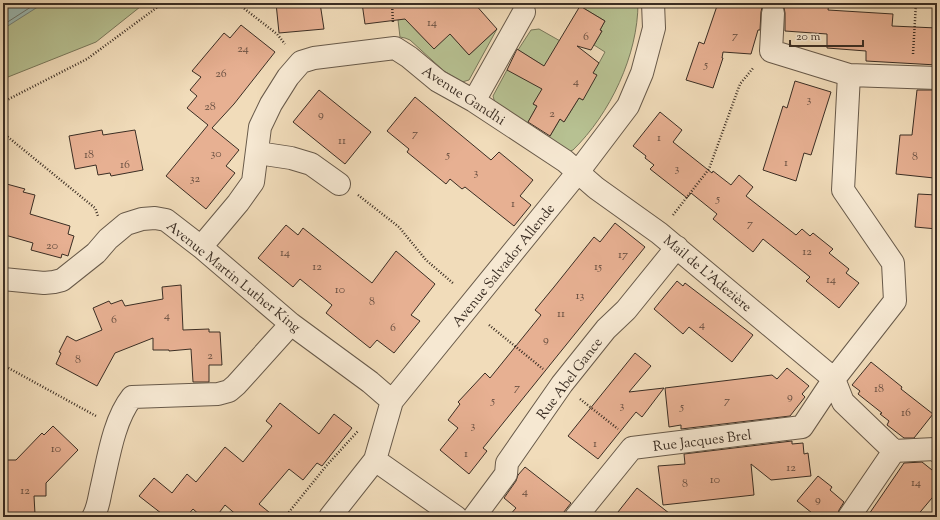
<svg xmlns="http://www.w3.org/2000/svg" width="940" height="520" viewBox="0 0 940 520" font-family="'Sorts Mill Goudy',serif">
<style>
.green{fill:#b7c192;stroke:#79785b}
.water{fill:#9bbab4;stroke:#75827a}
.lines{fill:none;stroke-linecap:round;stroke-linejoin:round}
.shore{stroke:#6b746c;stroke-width:1}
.building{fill:#e7b092;stroke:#3b2e24}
.minor-casing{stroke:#685a4a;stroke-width:24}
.path{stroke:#3b2e24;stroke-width:2.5;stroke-dasharray:1 2;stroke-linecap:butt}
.minor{stroke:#f6e8d2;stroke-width:22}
.labels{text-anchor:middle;stroke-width:3;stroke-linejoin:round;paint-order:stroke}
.number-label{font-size:12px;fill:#664e40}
.street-label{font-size:14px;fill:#3b2e24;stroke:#f6e8d2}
</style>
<rect width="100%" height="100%" fill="#f1dcba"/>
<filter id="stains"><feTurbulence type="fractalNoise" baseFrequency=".005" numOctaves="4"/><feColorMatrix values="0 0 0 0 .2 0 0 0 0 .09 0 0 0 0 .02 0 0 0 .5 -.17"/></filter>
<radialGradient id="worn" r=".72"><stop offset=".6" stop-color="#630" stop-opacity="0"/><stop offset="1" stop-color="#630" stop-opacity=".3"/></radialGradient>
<path class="green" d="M3,3H145L96,42L3,79Z
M396,3L421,19L413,27L434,49L446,37L442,25L469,55L497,29L469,80L462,82L444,71L410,40L405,38L400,37Z
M581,3H638C638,55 610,114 573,150L570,151L549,138L560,119L564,122L579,98L583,100L560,77L533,104L537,106L527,124L495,103L493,96L507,70L539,74L544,66L518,50L531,30L539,29L599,63L605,52L594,45L602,31L600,30L605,21L580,6Z"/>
<path class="water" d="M3,3H44L3,29Z"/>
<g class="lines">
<path class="shore" d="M3,25L37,3"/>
</g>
<path class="building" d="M276,3H320L324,29L279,33Z
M362,3H474L497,29L469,55L450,34L434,49L405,19L365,24Z
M718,3H766L762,7L761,12L760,30H758L751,54L723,52L722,58H723L713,88L686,80L699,42L704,44Z
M780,3H829L828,10L893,14L892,26L937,28V65L866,61V51L827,48V34L785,31V13L784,7Z
M580,6L605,21L600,30L602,31L591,50L577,46L599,63L593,73L597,75L583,100L579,98L564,122L560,119L550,136L528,122L537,106L533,104L542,89L507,70L517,49L544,66Z
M241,25L275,52L234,104L212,128L239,150L226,166L235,173L206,209L166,176L208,125L187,108L197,96L190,90L201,77L192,71L224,33L230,38Z
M795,81L831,92L811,155L804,153L796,181L763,170L783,106L787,108Z
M319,90L371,132L345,164L293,122Z
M917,90H937V144L934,178L896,174L900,135H912Z
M415,97L491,160L499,152L533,180L520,196L531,205L514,226L465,187L462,189L450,179L446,184L407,152L409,149L387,131Z
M660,112L682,130L673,142L712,173L713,171L731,185L739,175L753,187L746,196L796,235L802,229L810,236L813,233L833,249L829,253L849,269L846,273L859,283L839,308L806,281L810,277L763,239L753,252L713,219L717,214L691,193L687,198L650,169L654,165L645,158L646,156L633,146Z
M102,130L103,135L135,130L143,170L111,176L110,173L98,175L96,165L75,169L69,136Z
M3,183L25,189L23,192L35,195L30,214L70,226L68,234L74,236L68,256L62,254L61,258L31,250L33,243L5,235L3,239Z
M918,194L937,195V229L915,227Z
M615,223L645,247L483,448L487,451L469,474L440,450L458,428L448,420L460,404L458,402L485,373L490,378L541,315L535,310L554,287L594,237L600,242Z
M286,225L298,235L303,228L372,283L396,251L435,284L411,315L420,321L394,353L377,340L370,348L326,313L332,305L300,279L293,287L258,258Z
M677,281L683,286L685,283L753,335L732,362L689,327L683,334L654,309Z
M181,285L183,330L209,329V332H220L222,365H209V382H193L191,349L169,351V350H153V338L115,353L97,386L56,364L61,353L59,352L67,336L76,341L102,330L93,308L109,301L111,304L122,300L125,306L163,299L162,287Z
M635,353L651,366L629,392L664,388L642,417L636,412L598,459L568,436Z
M871,362L902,387L901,389L933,414L914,438H904L887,425L889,421L880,414L882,413L858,394L860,391L852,385Z
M787,368L809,386L802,394L805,397L790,416L681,429V425L669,427L665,388L772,375L777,379Z
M280,403L319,434L334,414L352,428L322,466L317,463L303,480L289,469L259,504L275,517H239L225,505L216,517H202L193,509L186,517H166L139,496L154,478L172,493L187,474L196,482L225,447L243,462L272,426L266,421Z
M53,426L78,450L46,483V496H34L35,514L3,515L4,460H16L42,433L44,435Z
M792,441V444L803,443L804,454L808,453L811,476L771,480L751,464L754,495L663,505L658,466L685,464L684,454Z
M922,462L937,474V492L916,517H867L904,463Z
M525,467L571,503L560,517H508L516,508L504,498L516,481L518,475Z
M818,476L832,487L830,490L844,502L839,510L837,517H817L797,501Z
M637,488L674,517H614Z"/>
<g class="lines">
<g class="minor-casing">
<path id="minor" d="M849,75L937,78
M474,101L524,12
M258,153L291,158L311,164L339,184
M201,247L238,203L253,182L260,127L271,104L288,77L301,62L314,58L395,48L409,57L438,81L474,101L565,161L596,188L659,233L834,379L843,402L894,451L849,517
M3,279L44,283L54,282L62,280L96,253L108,239L126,224L142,219L155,218L166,220L201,247L291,324L370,382L392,401
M894,451L935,449L937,451
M375,460L456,517
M93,517C98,509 99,499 101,490C108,461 113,421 132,397L218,394L229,391L236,385L291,324
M330,517L375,460L392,401L578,172L628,106L642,73L654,28L653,3
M474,517L506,474L507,463L562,384L606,329L626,310L677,247
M576,517L632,448L802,427L834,379L895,301L893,263L843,190L849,75L771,51L773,13"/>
</g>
<path class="path" d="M237,3L277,34L285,44
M392,3L393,24
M913,54L916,3
M3,102L87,59L163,3
M3,133L95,208L98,216
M358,195L399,227L426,260L454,284
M673,215L709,169L740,84L754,67
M489,325L543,369
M3,365L96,416
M580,399L618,429
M120,514L125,517
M285,517L327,465L358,431"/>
<use href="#minor" class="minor"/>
</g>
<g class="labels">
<g class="number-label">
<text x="432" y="26">14</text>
<text x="735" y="39">7</text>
<text x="586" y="40">6</text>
<text x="243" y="52">24</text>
<text x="706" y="68">5</text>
<text x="221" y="77">26</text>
<text x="576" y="85">4</text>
<text x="809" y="103">3</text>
<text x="210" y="110">28</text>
<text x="552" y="117">2</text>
<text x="321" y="118">9</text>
<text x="415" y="137">7</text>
<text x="659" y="141">1</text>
<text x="342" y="144">11</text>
<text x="216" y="157">30</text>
<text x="89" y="158">18</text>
<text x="448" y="158">5</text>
<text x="915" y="160">8</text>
<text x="786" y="166">1</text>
<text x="125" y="168">16</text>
<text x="677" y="172">3</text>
<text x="476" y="176">3</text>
<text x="195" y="182">32</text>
<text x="718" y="202">5</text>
<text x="513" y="207">1</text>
<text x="750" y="227">7</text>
<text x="52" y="249">20</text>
<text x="807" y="255">12</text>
<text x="285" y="256">14</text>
<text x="623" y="258">17</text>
<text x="317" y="270">12</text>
<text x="598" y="270">15</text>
<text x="831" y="283">14</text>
<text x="340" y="293">10</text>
<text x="580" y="299">13</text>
<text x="372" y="305">8</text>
<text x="561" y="317">11</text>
<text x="167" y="319">4</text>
<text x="114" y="323">6</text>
<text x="702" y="328">4</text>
<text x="393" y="331">6</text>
<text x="546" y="343">9</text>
<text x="210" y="359">2</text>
<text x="78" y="363">8</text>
<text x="517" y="391">7</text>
<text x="879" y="392">18</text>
<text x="790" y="400">9</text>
<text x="493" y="404">5</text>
<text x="727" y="404">7</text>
<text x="622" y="409">3</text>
<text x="682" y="410">5</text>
<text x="906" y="416">16</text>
<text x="473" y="429">3</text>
<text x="595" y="447">1</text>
<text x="56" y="452">10</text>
<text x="466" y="457">1</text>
<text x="791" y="471">12</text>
<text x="715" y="483">10</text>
<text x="916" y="486">14</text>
<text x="685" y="487">8</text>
<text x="25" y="494">12</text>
<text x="525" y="495">4</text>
<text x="818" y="503">9</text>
</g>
<g class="street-label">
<text transform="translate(464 95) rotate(33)" y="5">Avenue Gandhi</text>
<text transform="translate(503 265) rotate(-51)" y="5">Avenue Salvador Allende</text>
<text transform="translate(708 273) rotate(40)" y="5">Mail de L'Adezière</text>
<text transform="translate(234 276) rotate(39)" y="5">Avenue Martin Luther King</text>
<text transform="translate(569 378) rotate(-53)" y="5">Rue Abel Gance</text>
<text transform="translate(702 440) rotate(-7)" y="5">Rue Jacques Brel</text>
</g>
</g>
<rect width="940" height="520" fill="none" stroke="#f1dcba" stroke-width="16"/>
<rect x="4" y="4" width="932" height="512" fill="none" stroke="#3b2e24" stroke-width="2"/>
<rect x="8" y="8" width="924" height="504" fill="none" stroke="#3b2e24"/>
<path d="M790 40v6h73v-6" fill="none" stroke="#3b2e24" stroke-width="2"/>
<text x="796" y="40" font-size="12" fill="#3b2e24" stroke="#f6e8d2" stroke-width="3" paint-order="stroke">20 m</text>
<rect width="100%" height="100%" filter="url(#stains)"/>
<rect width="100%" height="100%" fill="url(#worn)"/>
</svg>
